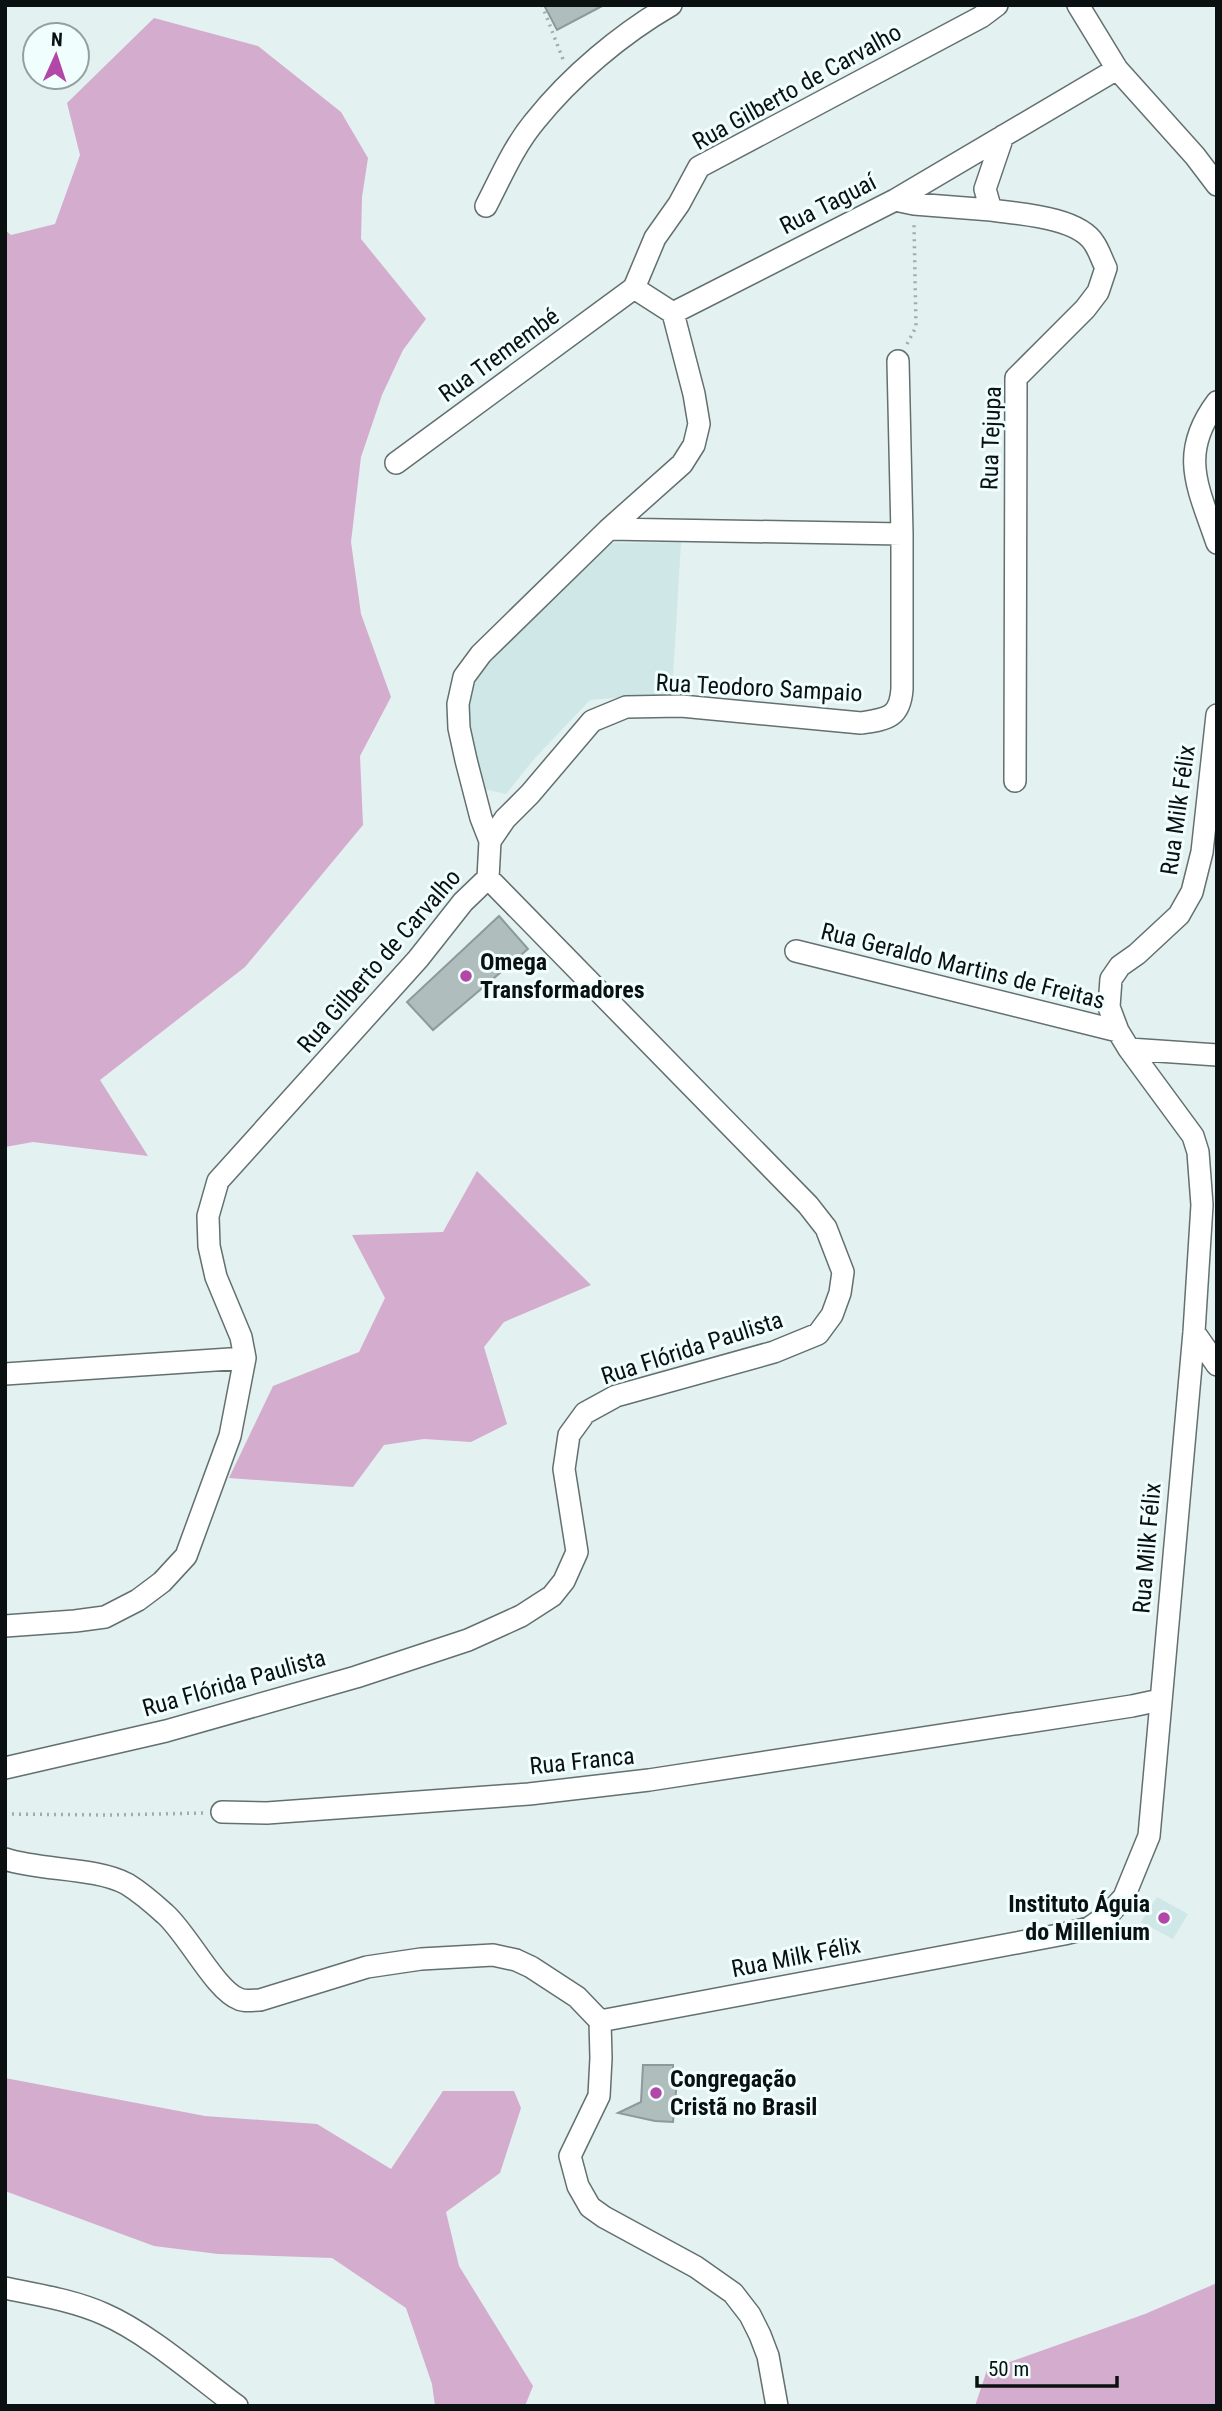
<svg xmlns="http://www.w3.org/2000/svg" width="1222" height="2411" viewBox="0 0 1222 2411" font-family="'Roboto Condensed',sans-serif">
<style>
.built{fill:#cfe7e7}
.forest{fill:#d4acce}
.building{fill:#afbdbc;stroke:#8c9a9a;stroke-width:2}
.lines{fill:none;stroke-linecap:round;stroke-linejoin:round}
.minor-casing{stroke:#62706f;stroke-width:24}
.path{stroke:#a1acac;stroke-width:3.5;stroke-dasharray:2 5;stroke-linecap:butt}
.minor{stroke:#fff;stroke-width:21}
.poi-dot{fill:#b247a8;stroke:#f0fffe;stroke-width:2.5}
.labels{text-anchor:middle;stroke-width:6;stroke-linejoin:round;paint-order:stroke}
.street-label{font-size:24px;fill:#0b1010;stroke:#f0fffe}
.poi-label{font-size:24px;font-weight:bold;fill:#0b1010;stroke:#f0fffe;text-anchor:start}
</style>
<rect width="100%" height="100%" fill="#e3f1f1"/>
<path class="built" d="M681,542L672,693L590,700L534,759L506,794L484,789L467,739L464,685L600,543Z
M1157,1897L1188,1914L1173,1939L1141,1922Z"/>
<path class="forest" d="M154,18L258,46L341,112L368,158L362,197L361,239L426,319L403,350L382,395L361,457L351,542L361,614L391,697L360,756L363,825L245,967L100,1080L148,1156L33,1142L5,1147V230L11,235L55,224L80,155L67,103Z
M477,1171L591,1285L504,1322L484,1347L507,1424L471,1442L424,1439L384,1445L353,1487L229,1478L273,1386L359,1352L385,1298L352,1235L443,1232Z
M5,2078L205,2116L317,2124L391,2169L443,2091H514L521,2108L500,2173L446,2212L459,2266L533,2386L525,2406H435L432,2384L406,2308L332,2258L218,2254L154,2246L5,2191Z
M1217,2283V2406H975L987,2370L1145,2314Z"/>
<path class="building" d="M544,5H604L557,30Z
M499,916L528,949L433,1030L407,1002Z
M643,2065H673V2077L677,2081L673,2122L655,2121L618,2113L641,2102Z"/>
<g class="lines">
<g class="minor-casing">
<path id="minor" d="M1078,5L1117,69L1195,156L1217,185
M1003,136L985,189L991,210C1019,214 1078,217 1094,243C1099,250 1102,260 1106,268L1098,292L1085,309L1016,378L1015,781
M895,200L914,204L991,210
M486,206C501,177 514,146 535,121C571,76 621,34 671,5
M673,313L895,200L1117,69
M1217,402C1178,454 1198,487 1217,543
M396,463L634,288
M609,529L902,534
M490,841L505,819L530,794L592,721L626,707L681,706L861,723C887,719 900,718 902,689V534L898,361
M796,951L1118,1031
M1129,1049L1217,1055
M1194,1332L1217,1365
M5,1374L245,1358
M5,1626L75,1621L105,1617L138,1600L162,1582L186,1556L230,1436L245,1358L241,1337L216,1277L209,1246L208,1216L218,1181L418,959L463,902L488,878L490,841L481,818L466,760L459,728L458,704L464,677L481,654L609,529L682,464L694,445L699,424L694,394L673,313L634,288L655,238L679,204L699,167L981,17L997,5
M5,1768L166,1731L356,1677L468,1640L521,1616L552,1596L564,1581L577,1552L564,1469L569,1435L585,1413L616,1396L774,1352L818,1334L832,1315L840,1293L843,1272L826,1228L808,1205L488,878
M222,1812L267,1813L529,1794L649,1780L1132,1706L1160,1700
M5,1859C41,1871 95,1867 127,1884C140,1892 154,1904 165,1914C187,1933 216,1991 239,1999C245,2002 253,2000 260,2000L367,1967L421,1959L493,1955L516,1960L531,1967L577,1997L600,2021L601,2058L599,2096L570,2156L578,2186L590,2207L604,2217L696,2267L733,2293L750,2315L760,2335L768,2356L777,2406
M600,2021L1064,1934L1089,1928L1109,1914L1124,1897L1149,1836L1194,1332L1202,1205L1198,1152L1193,1136L1129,1049L1118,1031L1109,1007L1111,979L1120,966L1137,954L1179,915L1192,892L1202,852L1217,715
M5,2288C38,2295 73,2300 104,2314C148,2333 198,2377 237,2406"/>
</g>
<path class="path" d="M542,5L564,62
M907,344L916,327L914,224
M5,1814L109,1815L203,1813"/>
<use href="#minor" class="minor"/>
</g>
<g class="poi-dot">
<circle cx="466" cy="976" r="7"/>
<circle cx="1164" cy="1918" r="7"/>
<circle cx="656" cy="2093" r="7"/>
</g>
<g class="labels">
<g class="street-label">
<text transform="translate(797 87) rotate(-29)" y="8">Rua Gilberto de Carvalho</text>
<text transform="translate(828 204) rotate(-27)" y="8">Rua Taguaí</text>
<text transform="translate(499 355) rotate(-36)" y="8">Rua Tremembé</text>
<text transform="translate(991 438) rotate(-88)" y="8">Rua Tejupa</text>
<text transform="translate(759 688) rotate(3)" y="8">Rua Teodoro Sampaio</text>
<text transform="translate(1178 810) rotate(-82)" y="8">Rua Milk Félix</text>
<text transform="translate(379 961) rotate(-49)" y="8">Rua Gilberto de Carvalho</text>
<text transform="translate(963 966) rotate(14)" y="8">Rua Geraldo Martins de Freitas</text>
<text transform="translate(692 1348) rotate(-18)" y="8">Rua Flórida Paulista</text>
<text transform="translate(1147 1548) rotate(-85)" y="8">Rua Milk Félix</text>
<text transform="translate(234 1683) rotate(-16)" y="8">Rua Flórida Paulista</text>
<text transform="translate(582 1761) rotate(-6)" y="8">Rua Franca</text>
<text transform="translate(796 1957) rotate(-11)" y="8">Rua Milk Félix</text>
</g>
<g class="poi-label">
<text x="480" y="970">Omega<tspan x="480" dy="28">Transformadores</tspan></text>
<text x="1150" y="1912" text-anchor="end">Instituto Águia<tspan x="1150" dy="28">do Millenium</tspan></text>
<text x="670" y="2087">Congregação<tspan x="670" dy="28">Cristã no Brasil</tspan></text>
</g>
</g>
<rect width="1222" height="2411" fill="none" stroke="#0b1010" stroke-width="14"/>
<g transform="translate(56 56) rotate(3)"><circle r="33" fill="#f0fffe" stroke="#949f9f" stroke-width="2"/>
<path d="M0-5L12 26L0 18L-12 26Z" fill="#b247a8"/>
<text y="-10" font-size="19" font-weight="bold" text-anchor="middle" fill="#0b1010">N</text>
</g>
<path d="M977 2376v10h140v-10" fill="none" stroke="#0b1010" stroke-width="3.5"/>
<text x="988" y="2376" font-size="21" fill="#0b1010" stroke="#f0fffe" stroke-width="5" paint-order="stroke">50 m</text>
</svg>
